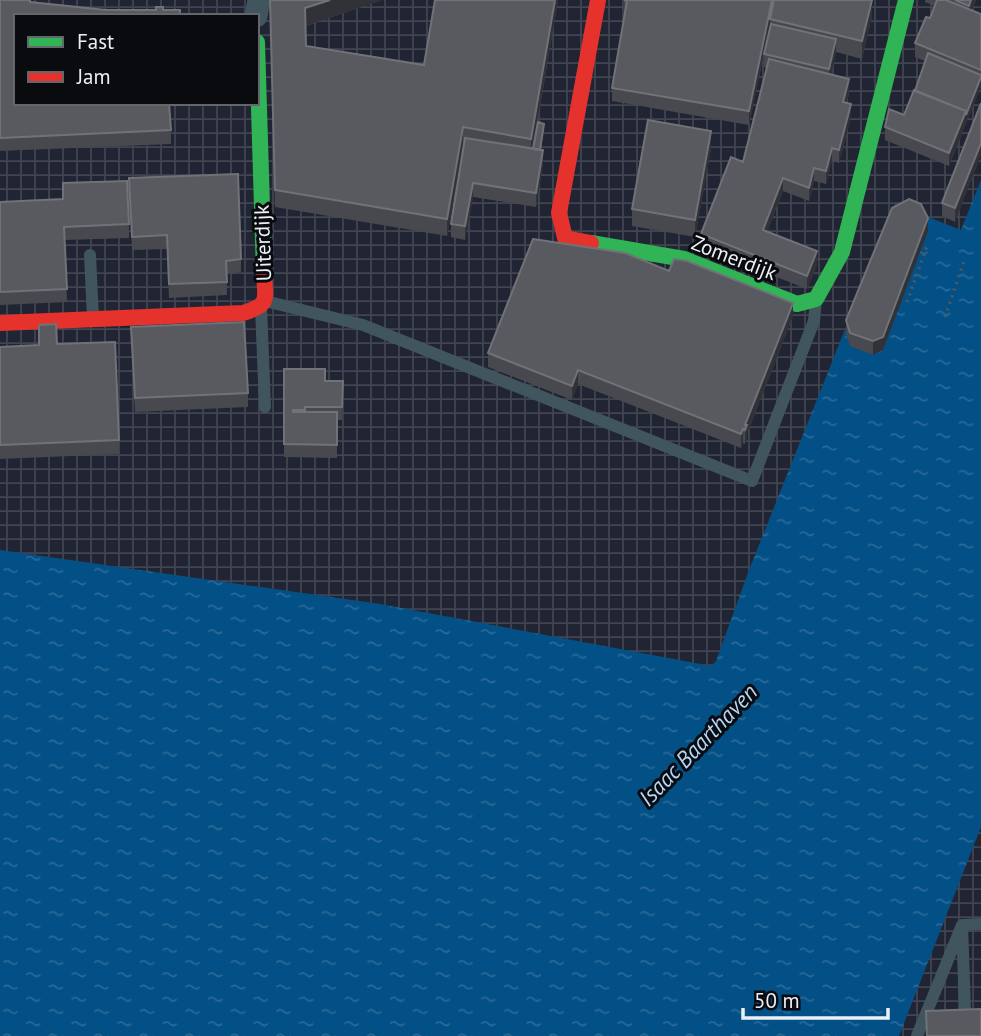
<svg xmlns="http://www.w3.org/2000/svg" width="981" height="1036" viewBox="0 0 981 1036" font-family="'PT Sans',sans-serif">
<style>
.industrial{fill:url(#industrial-grid);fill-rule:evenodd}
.water{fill:url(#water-ripples)}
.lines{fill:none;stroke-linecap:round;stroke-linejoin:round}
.path{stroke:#4c5a61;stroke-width:3.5;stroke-dasharray:2 5;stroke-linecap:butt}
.lane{stroke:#40555e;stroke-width:12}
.street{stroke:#40555e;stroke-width:23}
.fast{stroke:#30b455;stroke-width:16}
.jam{stroke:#e5322d;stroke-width:16}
.wall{fill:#47494e}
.shaded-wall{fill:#313237}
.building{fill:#595a60;stroke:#707277;stroke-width:2}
.labels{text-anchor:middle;stroke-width:6;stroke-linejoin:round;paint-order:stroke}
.street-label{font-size:21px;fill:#eceff6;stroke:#090b0f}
.water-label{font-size:23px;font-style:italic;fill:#b4d6f8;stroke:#090b0f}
</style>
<defs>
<pattern id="industrial-grid" width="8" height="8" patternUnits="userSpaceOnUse" patternTransform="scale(1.75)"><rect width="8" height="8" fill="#212533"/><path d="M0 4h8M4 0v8" fill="none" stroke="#414551"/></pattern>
<pattern id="water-ripples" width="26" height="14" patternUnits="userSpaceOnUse" patternTransform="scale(1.75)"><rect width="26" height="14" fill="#035086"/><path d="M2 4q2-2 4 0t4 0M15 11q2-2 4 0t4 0" fill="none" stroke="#286a98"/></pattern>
</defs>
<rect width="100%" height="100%" fill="#212228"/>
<path class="industrial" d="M0,0H981V1036H0ZM16,16H257V103H16Z"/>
<path class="water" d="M981,180V827L899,1036H0V550L380,604L711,666L716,661L749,570L895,204L961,230Z"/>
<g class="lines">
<path class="path" d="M907,302L928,243
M945,317L965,258"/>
<path class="lane" d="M90,255L93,318
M265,301L363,325L752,481L814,321L816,300
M261,307L265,407
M965,1011L962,925L981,924
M917,1036L962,925"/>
<path class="street" d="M256,16L259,0"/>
<path class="fast" d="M257,42L264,273
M591,243L684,259L797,304L816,299L842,252L906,0"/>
<path class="jam" d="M591,243L565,238L559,213L598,0
M0,323L243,313C271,304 265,300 264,273"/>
</g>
<path class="wall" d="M0,0H31V2L106,10H163L16,16L171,130V144L0,151Z
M270,0H382L306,26V46L424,65L558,0L533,149L544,128L541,150L543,164L536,207L473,197L465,240L451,237V224L464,145H463L447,236L275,207Z
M624,0L872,16L862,59L836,52L831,75L849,93L847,103L851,117L839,163L832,161L826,184L814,181L809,201L783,191L767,232L817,265L807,289L701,247V234L743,162L767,68L764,67V54L749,125L612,101V88L625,14H624Z
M925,0H976L972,10L981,14V86L949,166L885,140V127L904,115L915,91L925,61L915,57V43L930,18L935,6L925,2Z
M981,103L955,222L942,216V203Z
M711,149L695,237L632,226V209Z
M129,178L241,259V272L227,274V295L169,298L167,249L132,250Z
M0,202L129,224V238L65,240L67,302L0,305Z
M928,231L883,350L873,355L850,346L846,334V320Z
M669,271L793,316L747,434V439L745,444L743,443L741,448L578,384L572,400L488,367V353Z
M39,325L57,344L119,440V454L0,459V347L39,345Z
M131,327L248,393V407L135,412Z
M284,369L325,381H343L342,420H337V458L284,457Z"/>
<path class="shaded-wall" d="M330,0H382L305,26V8Z
M555,0H558L531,157V139Z
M772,0H775L770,19V25L749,125V111Z
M872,0V16L862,59V41Z
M971,0H976L969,19V6Z
M836,39V53L829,83V69Z
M981,77V86L949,166V153Z
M849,79V93L843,116V102Z
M851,104V117L839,163V150Z
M463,127V145L447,236V219Z
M711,131V149L695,237V220Z
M981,143V156L955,222V208Z
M832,148V161L826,184V171Z
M543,150V164L536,207V193Z
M814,168V181L809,201V188Z
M783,178V191L763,243V230Z
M473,183V197L465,240V226Z
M928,218V231L883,350L873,355V341Z
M817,251V265L807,289V276Z
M793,303V316L747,434V439L745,444V425Z
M578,370V384L572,400V386Z
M743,429V443L741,448V434Z"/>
<path class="building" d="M0,0H30V2L106,10H156V7H163V10H180V16H16V103H169L171,130L0,138Z
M270,0H330L305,8L306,46L424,65L435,0H555L531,139L463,127L447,219L275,190Z
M624,0H772L749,111L612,88L627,1Z
M774,0H872L862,41L770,19Z
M937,0H946L981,14V70L915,43L926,17L930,18Z
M955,0H971L969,6Z
M771,24L836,39L829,69L764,54Z
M928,53L981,75V77L966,115V111L915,91Z
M769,59L849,79L843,102L851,104L839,150L832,148L826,171L814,168L809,188L783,178L763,230L817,251L807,276L701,234L731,157L743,162Z
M914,90L966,111L949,153L885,127L889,109L904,115Z
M981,103V143L955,208L942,203Z
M648,120L711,131L695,220L632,209Z
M538,122L544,124L540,150L533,149Z
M465,138L543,150L536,193L473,183L465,226L451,224Z
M238,174L241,259L226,261L227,282L169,284L167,235L132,237L129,178Z
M127,181L129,224L64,227L67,289L0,292V202L63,199V183Z
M909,199L921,204L928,218L883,337L873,341L850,333L846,320L892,208Z
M533,239L625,253L669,271L674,259L687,261L793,303L745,425H747L745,430L743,429L741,434L578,370L572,386L488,353Z
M244,322L248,393L135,398L131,327Z
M56,324L57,344L115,342L119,440L0,445V347L39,345V325Z
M284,369H325V381H343L342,407H305V410H293V412H337V445L284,444Z
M981,1009V1036H927L926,1011Z"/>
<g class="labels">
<g class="street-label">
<text transform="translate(263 243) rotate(-92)" y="7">Uiterdijk</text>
<text transform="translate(734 258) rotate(21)" y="7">Zomerdijk</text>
</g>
<g class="water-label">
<text transform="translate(698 745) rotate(-46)" y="8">Isaac Baarthaven</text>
</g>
</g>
<rect x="14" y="14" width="245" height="91" fill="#090b0f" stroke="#64666b" stroke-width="2"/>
<rect x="28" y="37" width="35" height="10" fill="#30b455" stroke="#64666b" stroke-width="2"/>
<text x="77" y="49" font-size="21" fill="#eceff6">Fast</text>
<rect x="28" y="72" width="35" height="10" fill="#e5322d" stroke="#64666b" stroke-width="2"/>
<text x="77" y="84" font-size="21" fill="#eceff6">Jam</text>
<path d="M743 1008v10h145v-10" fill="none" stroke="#eceff6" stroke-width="3.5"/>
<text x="754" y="1008" font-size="21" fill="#eceff6" stroke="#090b0f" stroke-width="5" paint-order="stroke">50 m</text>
</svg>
